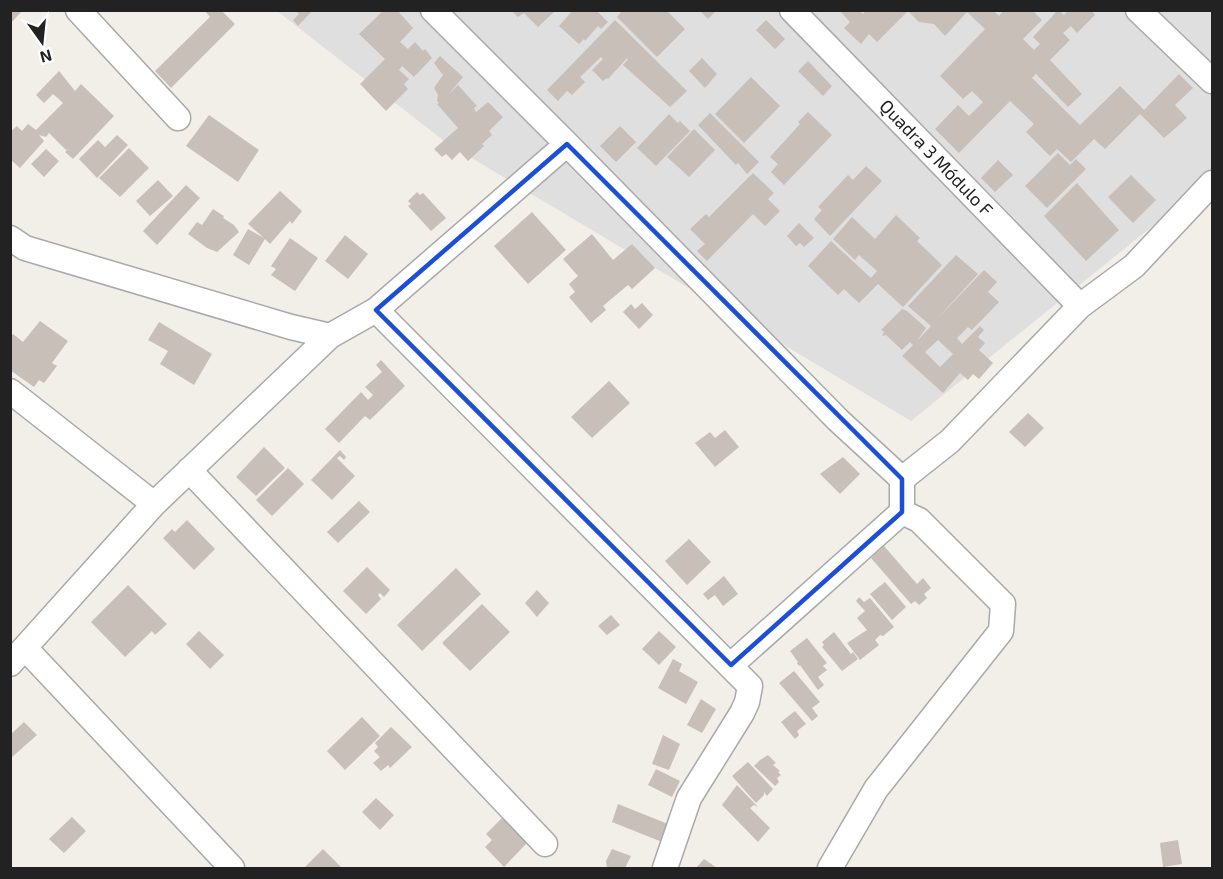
<svg xmlns="http://www.w3.org/2000/svg" width="1223" height="879" viewBox="0 0 1223 879" font-family="'Exo 2',sans-serif">
<style>
.residential{fill:#e0dfdf}
.building{fill:#c7bfb8;fill-rule:evenodd}
.lines{fill:none;stroke-linecap:round;stroke-linejoin:round}
.street-casing{stroke:#a9a9a9;stroke-width:27}
.street{stroke:#fff;stroke-width:24}
.marked{fill:none;stroke:#1d4ed8;stroke-width:4.5;stroke-linejoin:round}
.labels{text-anchor:middle;stroke-width:4.5;stroke-linejoin:round;paint-order:stroke}
.street-label{font-size:18px;fill:#222;stroke:#fff}
</style>
<rect width="100%" height="100%" fill="#f2efe9"/>
<path class="residential" d="M277,11H1212V178L911,421L448,144Z"/>
<path class="building" d="M10,10H23L10,24Z
M204,10H221L235,24L171,88L155,71L210,17Z
M295,10H313L298,26L293,20L299,14Z
M384,10H397L413,28L400,42L408,49L415,42L423,51L425,49L432,58L414,77L402,66L399,70L409,79L404,84L408,89L386,111L360,84L385,59L359,34Z
M511,10H543L544,12L546,10H556L538,27L524,13L518,17Z
M573,10H596L608,22L601,29L598,26L585,41L584,39L579,44L559,26Z
M623,10H666L685,29L657,57L617,17Z
M699,10H717L708,19Z
M839,10H859L863,14L866,10H993L999,16L1004,10H1032L1042,20L1023,39L1034,50L1040,44L1033,37L1058,10L1064,15L1069,10H1091L1095,15L1077,33L1071,26L1063,33L1070,40L1050,60L1082,94L1068,107L1036,74L1032,78L1080,125L1120,86L1144,110L1179,74L1193,88L1175,105L1187,118L1164,138L1140,114L1105,149L1094,139L1071,162L1057,149L1050,156L1026,132L1034,124L1010,101L959,153L935,129L958,105L969,116L983,102L972,91L963,99L940,76L985,29L967,12L945,36L934,24L919,22L908,11L877,42L869,34L861,44L844,28L850,22Z
M615,20L687,91L670,107L623,65L628,59L627,58L608,79L607,78L603,81L592,70L603,59L601,57L580,77L585,82L572,95L567,91L558,101L547,90Z
M766,20L785,39L775,49L756,30Z
M440,56L463,77L449,94L458,85L477,106L474,108L476,112L488,102L503,117L489,131L492,135L482,144L484,146L468,161L460,152L452,160L446,154L442,157L434,149L458,128L437,104L439,103L437,101L438,95L434,88L443,75L434,63Z
M702,58L717,74L705,88L689,71Z
M808,61L832,86L823,96L798,71Z
M59,71L75,91L81,84L114,116L73,159L65,152L68,149L66,150L49,133L46,137L39,135L44,141L20,168L10,159V132L17,126L22,131L28,124L36,130L63,103L53,94L44,103L36,95Z
M751,77L780,106L744,143L715,114Z
M808,112L832,135L784,185L771,172L778,164L770,157L800,124L798,122Z
M710,113L759,162L747,174L738,163L736,165L698,125Z
M669,114L678,123L680,121L690,131L656,166L637,148Z
M209,115L259,150L238,182L186,146Z
M620,126L636,142L616,162L600,146Z
M694,129L715,150L689,177L667,157Z
M117,135L128,145L97,178L79,159L98,140L105,147Z
M129,148L149,168L120,197L99,178Z
M46,149L59,161L44,177L31,164Z
M1058,153L1070,165L1076,159L1086,169L1047,208L1025,186Z
M998,160L1013,175L995,192L981,178Z
M866,166L882,181L830,236L814,219L822,210L818,207L848,175L853,180Z
M753,173L774,193L768,199L780,211L765,226L753,214L707,261L697,251L705,244L690,229L706,214L709,217Z
M1131,175L1156,200L1133,223L1108,197Z
M158,180L173,196L150,216L136,201Z
M1077,183L1119,230L1086,261L1044,216Z
M186,185L200,198L157,245L143,231Z
M280,191L302,211L292,224L290,221L270,244L265,239L249,265L233,255L248,229L264,238L248,224Z
M417,192L420,195L423,193L446,218L431,231L408,206L411,204L408,201Z
M213,209L224,216L223,218L234,225L239,232L217,252L207,248L188,234L197,222L202,225Z
M532,212L566,250L528,284L494,246Z
M896,215L920,238L917,241L942,265L903,307L878,284L859,303L844,289L838,295L808,266L831,241L871,278L877,271L859,255L855,260L833,239L852,217L875,239Z
M799,223L814,238L804,247L800,243L796,246L787,236Z
M592,234L613,260L632,244L655,268L632,289L628,285L603,306L606,310L591,323L569,297L575,292L569,284L578,276L563,259Z
M345,235L368,254L348,279L325,261Z
M290,238L318,258L295,291L271,275L276,269L271,266Z
M956,255L978,274L934,322L984,270L997,282L988,292L999,302L972,330L968,327L957,338L962,344L980,326L984,330L978,337L985,343L979,350L993,363L979,379L973,374L968,380L960,373L943,393L902,356L913,345L910,342L902,350L886,335L882,336L884,332L881,330L902,309L907,311L926,328L917,341L931,326L908,306ZM938,340L953,354L940,367L925,352Z
M642,303L653,315L639,329L623,312L631,304L635,309Z
M40,321L68,341L52,363L57,366L44,383L39,380L34,387L10,370V338L13,334L23,342Z
M159,322L212,354L194,385L160,364L168,351L148,340Z
M381,360L405,386L370,420L365,416L339,443L325,429L361,392L368,400L373,395L365,387L382,372L376,365Z
M609,381L630,403L592,438L571,417Z
M1028,413L1044,428L1025,447L1009,432Z
M725,430L739,447L715,467L695,443L710,432L715,438Z
M264,447L285,468L256,496L236,477Z
M340,450L346,457L344,460L340,456L337,458L355,476L332,500L311,480Z
M843,457L860,474L840,494L820,474Z
M288,468L304,484L272,516L256,500Z
M359,501L370,512L338,543L327,532Z
M187,520L215,549L194,570L163,538L172,529L175,532Z
M689,539L711,562L687,585L665,561Z
M884,546L917,584L923,578L931,588L924,594L927,598L919,605L915,601L911,604L871,558Z
M367,567L390,590L384,597L380,593L378,595L381,599L366,614L343,591Z
M456,568L481,594L422,651L397,625Z
M724,576L738,594L723,606L715,595L708,600L703,594Z
M885,582L906,607L892,620L870,594Z
M128,585L167,624L155,635L152,631L125,657L91,622Z
M537,590L549,603L537,617L525,603Z
M859,597L864,602L870,598L894,627L883,636L880,635L875,640L879,645L860,660L847,643L867,630L857,618L865,611L856,601Z
M482,604L510,632L470,671L442,643Z
M611,615L620,625L607,635L598,626Z
M199,631L224,655L210,669L186,644Z
M659,631L676,647L659,665L642,649Z
M834,632L851,654L853,652L858,659L842,671L822,647L824,645L822,642Z
M807,638L827,663L823,666L827,670L818,677L824,685L818,690L800,665L799,666L797,663L798,662L790,651Z
M673,659L682,664L679,671L698,682L686,704L658,688Z
M794,671L820,702L812,708L818,716L812,721L779,683Z
M701,699L716,709L702,733L687,725Z
M795,711L806,724L797,731L799,735L795,739L781,722Z
M362,717L380,736L345,770L327,751Z
M24,722L37,735L12,757L10,755V735Z
M391,727L412,747L390,768L388,765L381,771L373,763L380,757L374,751L378,747L375,743Z
M663,735L680,744L669,770L652,764Z
M768,755L776,763L773,765L780,771L778,772L781,775L777,778L779,782L775,786L754,766L760,760Z
M748,762L773,789L767,796L764,792V795L756,803L732,776Z
M656,769L680,781L672,797L648,785Z
M737,785L758,807L754,805L750,808L770,828L758,842L722,805Z
M376,798L394,815L380,830L362,812Z
M618,804L668,824L662,842L612,822Z
M72,817L86,831L64,853L49,839Z
M502,818L527,843L504,867L485,847L492,840L486,834Z
M1178,840L1182,864L1163,867L1160,843Z
M323,849L342,868H304Z
M612,849L631,856L625,868H607L606,861Z
M704,859L717,868H696Z"/>
<g class="lines">
<g class="street-casing">
<path id="street" d="M78,10L178,118
M433,10L567,144L838,420L902,479V512L919,520L1003,604L1001,631L876,789L830,868
M792,10L1080,306
M1138,10L1212,81
M10,238L25,248L291,327L330,336
M376,310L750,686L747,702L742,713L689,798L665,868
M10,391L154,504
M189,470L545,844
M902,479L950,441L1080,306L1134,266L1212,183
M26,649L232,868
M10,664L154,504L330,336L376,310L567,144
M731,665L902,512"/>
</g>
<use href="#street" class="street"/>
</g>
<path class="marked" d="M567,144L902,479V512L731,665L376,310Z"/>
<g class="labels">
<g class="street-label">
<text transform="translate(936 158) rotate(46)" y="6">Quadra 3 Módulo F</text>
</g>
</g>
<rect width="1223" height="879" fill="none" stroke="#222222" stroke-width="24"/>
<g transform="translate(42 42) rotate(165)" stroke="#ffffff" stroke-width="4.5" paint-order="stroke">
<path d="M0-4.5L10 22L0 15L-10 22Z" fill="#222222"/>
<text y="-9" font-size="16" font-weight="bold" text-anchor="middle" fill="#222222">N</text>
</g>
</svg>
